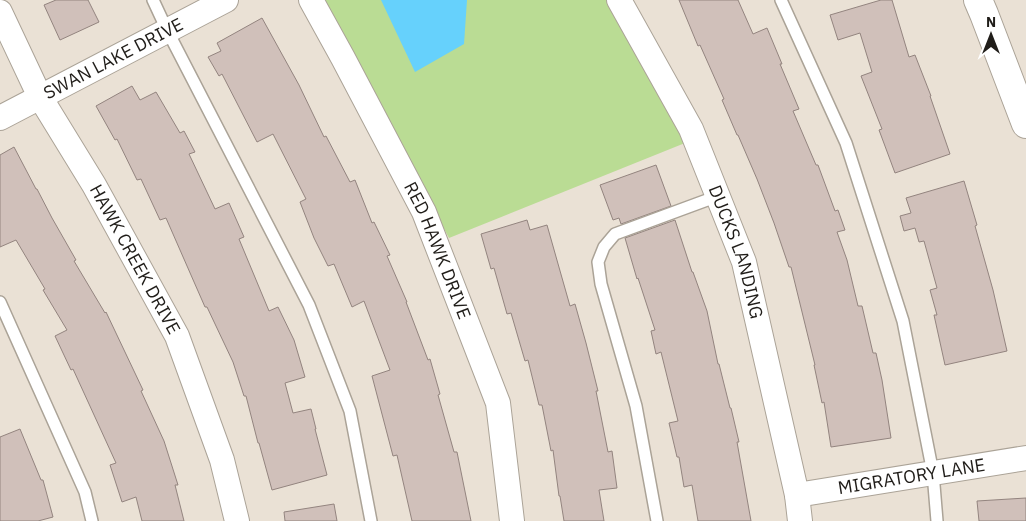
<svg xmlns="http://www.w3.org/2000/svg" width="1026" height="521" viewBox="0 0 1026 521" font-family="'IBM Plex Sans',sans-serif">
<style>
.green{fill:#badc94}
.water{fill:#66d1fc}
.building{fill:#d0c0ba;stroke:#93847f}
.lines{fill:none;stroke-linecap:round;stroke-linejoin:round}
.lane-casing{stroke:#aba397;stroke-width:14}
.street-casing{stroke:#aba397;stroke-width:26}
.secondary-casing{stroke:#aba397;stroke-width:30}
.lane{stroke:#fff;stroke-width:11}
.street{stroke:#fff;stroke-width:24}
.secondary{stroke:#fff;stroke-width:28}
.labels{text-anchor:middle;stroke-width:5;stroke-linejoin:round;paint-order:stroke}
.street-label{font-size:18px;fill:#201d19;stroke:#fff}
</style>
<rect width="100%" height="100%" fill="#eae1d5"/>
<path class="green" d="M321,0H609L685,143L449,238Z"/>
<path class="water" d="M381,0H467L464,44L415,72Z"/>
<path class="building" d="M56,0H88L99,22L60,40L44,5Z
M679,0H738L753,34L767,28L782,64H780L799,109L793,111L816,165H818L835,211L838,210L845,230L837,232L847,260L858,306H862L873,353H876L882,380L891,438L831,447L824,402L822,403L814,365H815L791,267H789L774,223L757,179L738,135H737L722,100L724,99L700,45L698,46Z
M881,0H892L909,57L915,55L931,96H930L950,154L895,173L879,130L882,129L861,76L872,72L860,33L838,40L830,15Z
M262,18L299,85L324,137L326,136L350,182L355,180L372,223L374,222L390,255L387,256L407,302H406L428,360L430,359L440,394L438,395L454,452H457L471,521H412L397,455L393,456L372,376L390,370L364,301L352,307L334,264L328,266L314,238L300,202L306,199L273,134L257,142L222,74L219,76L208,57L221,51L217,43Z
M132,86L140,100L156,92L180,133L184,131L195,152L189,154L215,209L229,203L244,237L239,239L269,311L278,307L294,340L305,377L285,383L293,413L311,409L316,429H315L327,475L272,490L259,443H258L246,396H244L233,362L207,307H205L166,218L160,220L141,179L137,180L117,139L115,140L96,106Z
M14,147L36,189H37L52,218L76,260L74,261L105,313L106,312L143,390L141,391L164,441L178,485H175L184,521H142L136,497L122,502L110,465L116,463L73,369L71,370L55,336L67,330L43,290L45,289L16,240L0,247V155Z
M656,165L671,206L621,224L619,218L613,220L600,185Z
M964,181L977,225L975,226L993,290L1007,351L945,365L934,315H937L930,290L937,288L924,241L919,242L915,228L904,231L900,216L911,213L906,198Z
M527,220L530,230L547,225L570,306L575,304L586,343L598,391H596L608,452L612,451L617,488L599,490L604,521H564L560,496H559L553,450L551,451L542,405H539L528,360L525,361L511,313L507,314L494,268L491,269L481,234Z
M675,220L692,272H693L707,311L718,364H719L730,408H731L739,442H737L751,521H698L692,485L684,487L679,457H677L669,423L678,421L661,352L656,354L651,331L655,330L638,278L637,279L625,238Z
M20,429L41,480H43L53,517L38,521H0V437Z
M1026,498V521H979L977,501Z
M334,504L337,521H285L284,512Z"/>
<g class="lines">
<g class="lane-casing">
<path id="lane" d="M153,0L167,30L309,305L350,411L371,521
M781,0L846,143L903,321L933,473L937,521
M0,302L85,492L92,521
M657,521L636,406L601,284L598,262L604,247L615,234L718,196"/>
</g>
<g class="street-casing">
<g id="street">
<path id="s1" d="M311,0L343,58L424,212L498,403L512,521"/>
<path id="s2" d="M619,0L691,129L744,262L797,495L800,521"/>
<path id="s3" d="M0,12L40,97L94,185L177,336L222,460L237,521"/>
<path id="s4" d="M0,118L226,0"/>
<path id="s5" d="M797,495L1026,458"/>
</g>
</g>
<g class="secondary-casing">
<path id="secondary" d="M978,0L984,14L1026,124"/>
</g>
<use href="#lane" class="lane"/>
<use href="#street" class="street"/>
<use href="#secondary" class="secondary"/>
</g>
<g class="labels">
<g class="street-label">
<text dy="6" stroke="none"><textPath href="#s4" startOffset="128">SWAN LAKE DRIVE</textPath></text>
<text dy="6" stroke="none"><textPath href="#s1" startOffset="281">RED HAWK DRIVE</textPath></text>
<text dy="6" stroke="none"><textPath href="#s2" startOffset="279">DUCKS LANDING</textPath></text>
<text dy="6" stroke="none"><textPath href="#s3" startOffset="282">HAWK CREEK DRIVE</textPath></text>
<text dy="6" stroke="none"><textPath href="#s5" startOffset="116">MIGRATORY LANE</textPath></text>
</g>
</g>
<g transform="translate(991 35)" stroke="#ffffff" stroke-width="4" paint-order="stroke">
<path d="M0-4L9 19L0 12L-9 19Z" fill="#201d19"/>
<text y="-8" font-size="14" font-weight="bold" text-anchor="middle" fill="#201d19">N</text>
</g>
</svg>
